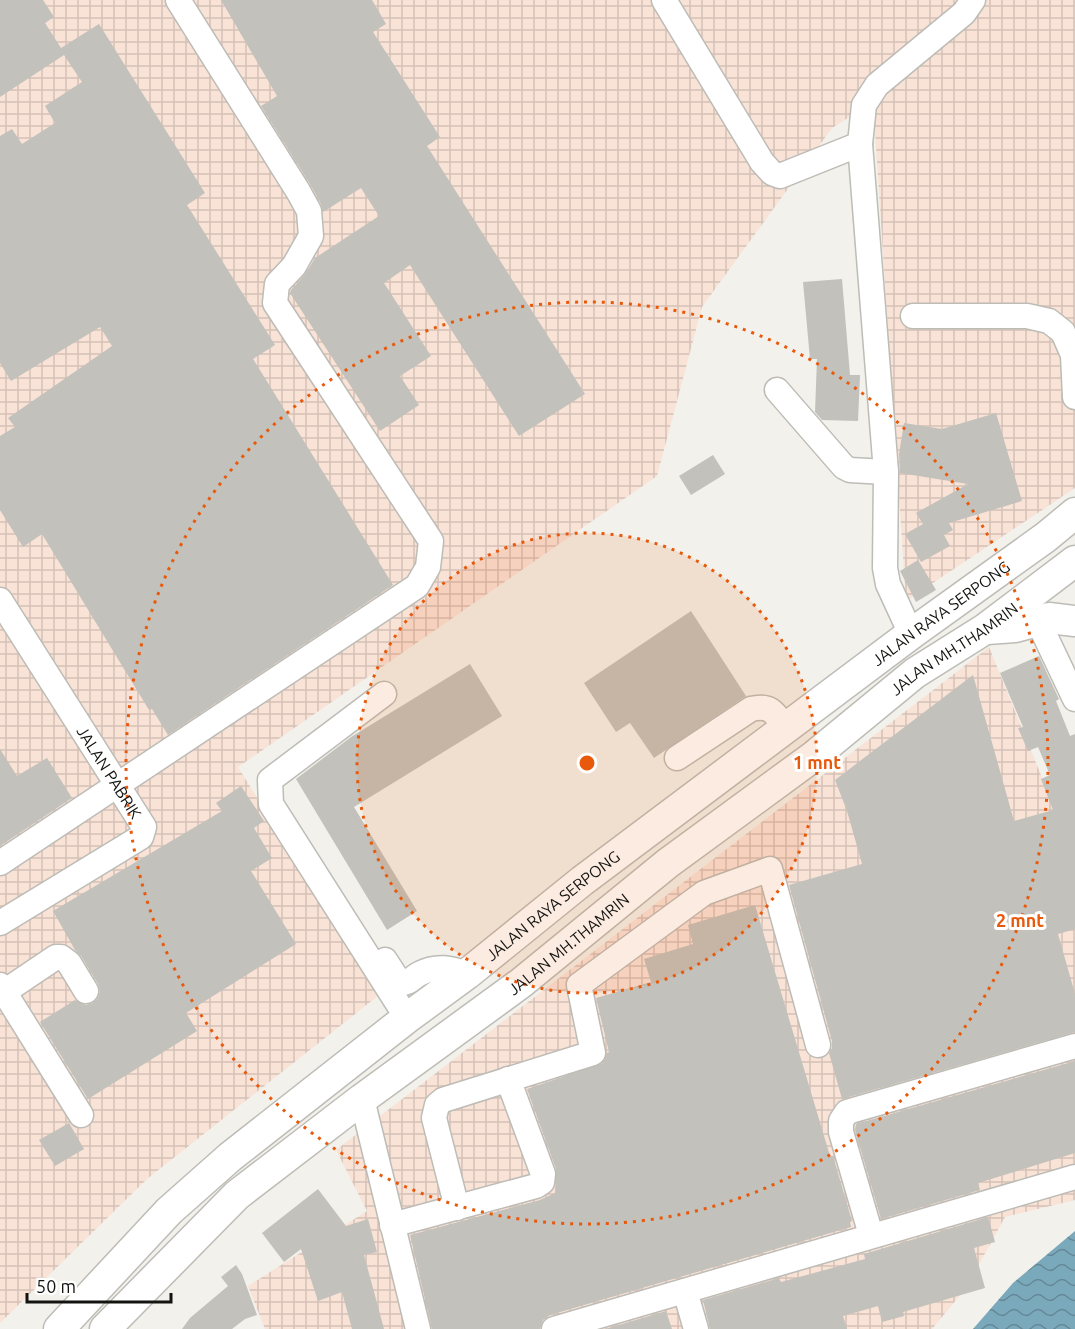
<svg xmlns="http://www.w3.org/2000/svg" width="1075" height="1329" viewBox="0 0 1075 1329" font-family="Ubuntu,sans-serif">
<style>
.industrial{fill:url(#industrial-grid)}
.water{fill:url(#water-waves)}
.building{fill:#c2c1bb}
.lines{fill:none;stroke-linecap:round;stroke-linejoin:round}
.minor-casing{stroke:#bdbcb6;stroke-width:27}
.major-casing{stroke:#bdbcb6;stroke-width:33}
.minor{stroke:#fff;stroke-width:24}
.major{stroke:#fff;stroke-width:30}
.ring{fill:none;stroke:#e8590c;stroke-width:3;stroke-dasharray:3 6}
.labels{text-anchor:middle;stroke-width:6;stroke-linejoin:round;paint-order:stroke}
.street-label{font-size:16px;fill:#131310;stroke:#fff}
.centre{fill:#e8590c;stroke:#fff;stroke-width:3}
.ring-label{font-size:18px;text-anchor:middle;font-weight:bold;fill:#e8590c;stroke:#fff;stroke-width:6;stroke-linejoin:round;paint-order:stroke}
</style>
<defs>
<pattern id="industrial-grid" width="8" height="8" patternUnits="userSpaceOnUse" patternTransform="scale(1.5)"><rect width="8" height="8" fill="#f9e2d6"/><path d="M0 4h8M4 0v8" fill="none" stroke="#d5c1b7"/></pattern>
<pattern id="water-waves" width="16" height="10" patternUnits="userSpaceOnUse" patternTransform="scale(1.5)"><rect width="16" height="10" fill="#7ba9bc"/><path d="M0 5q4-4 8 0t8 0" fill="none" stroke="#648897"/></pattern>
</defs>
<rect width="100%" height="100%" fill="#f2f1eb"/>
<path class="industrial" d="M0,0H1075V488L906,601L873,102L832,128L702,307L657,476L238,767L379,995L147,1179L0,1323Z
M989,647L1075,859V1200L1005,1217L966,1288L932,1329H265L248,1286L367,1211L336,1150Z"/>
<path class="water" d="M1075,1231V1329H973L1013,1283Z"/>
<path class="building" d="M0,0H43L54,17L45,23L61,48L99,24L205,193L187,205L275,345L253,359L393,585L168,735L152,709L149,710L42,534L23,547L0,510V436L15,427L8,418L112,346L100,327L11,381L0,363V136L12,129L22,144L55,123L45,106L82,82L64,55L0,97Z
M221,0H372L386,24L373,32L440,137L427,146L585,394L519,436L410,265L384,283L431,356L400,376L419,405L380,431L290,293L291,290L306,273L315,258L379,216L361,188L323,212L321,204L310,184L261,106L277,96Z
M842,279L850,375H860L858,421L822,420L815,412L817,359H810L803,282Z
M996,413L1022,501L949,523L953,530L944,535L950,546L921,562L905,534L923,524L916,513L968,484L900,473L899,454L904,423L942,429Z
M713,455L725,474L691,495L679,476Z
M918,560L936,590L916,602L900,571Z
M691,611L746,696L654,758L630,723L616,732L584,683Z
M1039,656L1059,699L1056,701L1070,736L1075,734V929L1058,934L1075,994V1032L842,1099L829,1053L832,1048V1041L789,885L862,864L847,811L835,780L973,675L1014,821L1053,810L1041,779L1050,775L1038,747L1028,751L1018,728L1023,727L1000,673Z
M470,664L502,716L354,807L417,911L387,930L296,779L351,737Z
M0,749L17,776L47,758L72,798L0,846Z
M241,786L264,821L254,828L272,858L251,871L296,944L186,1013L197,1031L88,1099L40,1022L75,1000L86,1005L93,1003L98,998L100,991L98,984L81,956L75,950L53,911L222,811L216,803Z
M755,905L830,1156H833L852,1221L850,1222L851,1227L550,1315L543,1320L540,1329H432L410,1235L540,1200L555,1193L556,1169L527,1089L603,1063L607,1053L609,1052L596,998L651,982L644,959L693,944L688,925Z
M1075,1061V1153L978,1183L980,1190L881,1219L855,1130L856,1124Z
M69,1123L84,1149L55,1166L39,1140Z
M318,1189L346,1226L368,1219L377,1252L364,1255L384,1329H352L342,1292L318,1301L301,1249L284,1262L262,1233Z
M988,1217L995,1242L974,1248L985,1288L903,1312L904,1316L882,1322L878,1306L843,1316L847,1329H710L703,1300L779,1278L781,1282L865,1259L864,1254Z
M236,1265L242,1274L257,1315L245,1319L232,1329H182L190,1318L228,1286L221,1277Z
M666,1311L672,1329H605Z"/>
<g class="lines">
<g class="minor-casing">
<g id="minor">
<path d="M664,0L762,162L772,173L780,176L860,144"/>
<path d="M913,316H1027L1049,321L1063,332L1073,355L1075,397"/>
<path d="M777,390L844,467L850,470L886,472"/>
<path id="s1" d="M0,600L144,827L141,837L0,923"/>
<path d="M1038,621L1075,699"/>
<path d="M911,634L888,584L885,568L886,472L860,144L864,105L877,85L964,13L973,0"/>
<path d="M384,694L270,780L271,804L407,1018"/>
<path d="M677,758L751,709C772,704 775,714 786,729"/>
<path d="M0,863L417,586L428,567L431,541L275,303L277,284L294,266L311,236L309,211L298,191L178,0"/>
<path d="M385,960L400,983C410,984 412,977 421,973C437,965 451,968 467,974"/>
<path d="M0,985L81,1115"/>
<path d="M4,992L56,957H61L69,963L86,991"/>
<path d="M362,1099L418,1329"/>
<path d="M457,1208L434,1118L437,1105L443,1100L593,1053L579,985L704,893L770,869L818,1045"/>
<path d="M392,1225L536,1186L542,1182L543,1174L508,1079"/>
<path d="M871,1235L841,1132V1121L847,1112L1075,1046"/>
<path d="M685,1291L696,1329"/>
<path d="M554,1329L1075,1177"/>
</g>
</g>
<g class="major-casing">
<g id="major">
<path d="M987,629L1015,627L1049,618L1075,621"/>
<path id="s2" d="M59,1329L169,1211L230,1157L407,1018L467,974L582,881L911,634L1046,537L1075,513"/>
<path id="s3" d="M105,1329L237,1195L362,1099L521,983L668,863L814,756L915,673L985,629L1075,561"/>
</g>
</g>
<use href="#minor" class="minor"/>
<use href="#major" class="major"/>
</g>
<circle cx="587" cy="763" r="230" fill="#e8590c" fill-opacity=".12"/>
<g class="ring">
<circle cx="587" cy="763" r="230"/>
<circle cx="587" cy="763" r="461"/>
</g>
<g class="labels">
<g class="street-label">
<text dy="6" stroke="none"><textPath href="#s2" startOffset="1138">JALAN RAYA SERPONG</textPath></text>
<text dy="6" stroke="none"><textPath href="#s3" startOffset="1090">JALAN MH.THAMRIN</textPath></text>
<text dy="6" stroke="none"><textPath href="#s1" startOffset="204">JALAN PABRIK</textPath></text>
<text dy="6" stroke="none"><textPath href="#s2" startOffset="652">JALAN RAYA SERPONG</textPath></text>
<text dy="6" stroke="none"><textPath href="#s3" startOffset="604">JALAN MH.THAMRIN</textPath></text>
</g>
</g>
<circle cx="587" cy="763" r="9" class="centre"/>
<g class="ring-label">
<text x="817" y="769">1 mnt</text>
<text x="1020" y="927">2 mnt</text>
</g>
<path d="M27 1293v9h144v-9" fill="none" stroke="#131310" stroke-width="3"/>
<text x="36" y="1293" font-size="18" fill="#131310" stroke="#ffffff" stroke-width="4.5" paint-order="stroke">50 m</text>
</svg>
